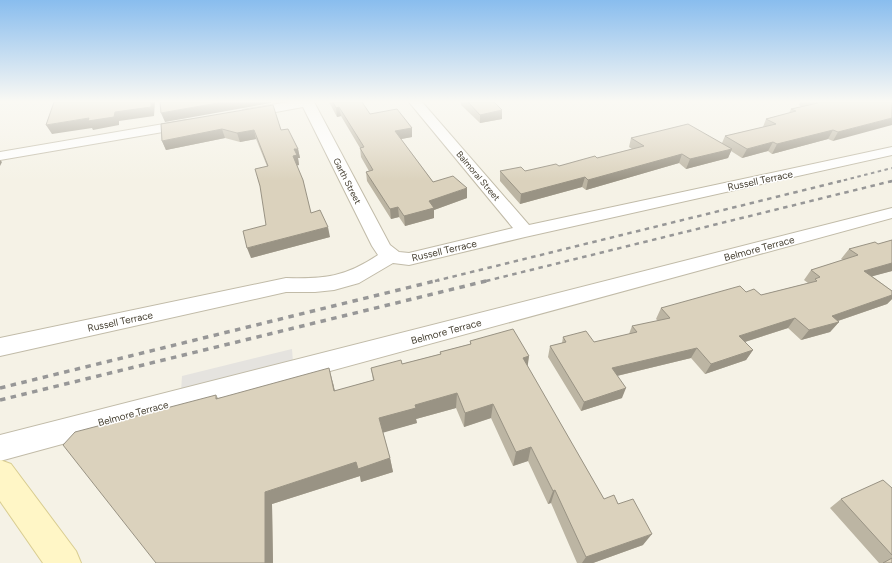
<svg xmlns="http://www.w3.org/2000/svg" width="892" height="563" viewBox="0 0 892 563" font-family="Figtree,sans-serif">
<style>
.parking{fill:#e5e3df}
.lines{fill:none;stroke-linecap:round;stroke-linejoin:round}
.minor-casing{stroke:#c1bba8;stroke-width:2}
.secondary-casing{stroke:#d9cd91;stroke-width:2}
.minor{fill:#fff;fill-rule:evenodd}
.secondary{fill:#fff6c6;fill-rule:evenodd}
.rail-far2{stroke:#979797;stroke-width:2;stroke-dasharray:3.5 3.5;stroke-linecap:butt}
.rail-far1{stroke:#979797;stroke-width:2.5;stroke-dasharray:4.5 4.5;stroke-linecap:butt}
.rail{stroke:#979797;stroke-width:3.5;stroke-dasharray:5.5 5.5;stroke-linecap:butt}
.wall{fill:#bcb5a3}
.shaded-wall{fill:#999384}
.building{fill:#dbd2bd;stroke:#999384}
.labels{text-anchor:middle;stroke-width:3;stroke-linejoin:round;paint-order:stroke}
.far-street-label{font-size:9px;fill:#494335;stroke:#fff}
.street-label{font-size:10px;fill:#494335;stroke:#fff}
</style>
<rect width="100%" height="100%" fill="#f5f2e6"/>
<path class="parking" d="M292,349L293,362L181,392L182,376Z"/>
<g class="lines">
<g class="minor-casing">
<path id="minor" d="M288,102H314L390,245L399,252L409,253L513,228L409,102H422L529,225L892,147V155L525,237L409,265L393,263L359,283L334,290L315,292H286L0,356V338L286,278C325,279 345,277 378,255L372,246L303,107L248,117L243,116L242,113L243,110L248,109Z
M187,120L192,121L194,124L192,127L0,160V152Z
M892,208V218L0,461V435Z"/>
</g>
<g class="secondary-casing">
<path id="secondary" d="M0,460L11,464L76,551L81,563H43L0,501Z"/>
</g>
<use href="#minor" class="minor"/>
<use href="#secondary" class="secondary"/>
<path class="rail-far2" d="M837,182L892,168
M890,182L892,181"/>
<path class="rail-far1" d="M435,281L841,181
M486,281L892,181"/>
<path class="rail" d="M0,388L439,280
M0,400L490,280"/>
</g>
<path class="wall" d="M329,102H362L370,114L412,128V137L401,139L433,182L467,198L434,210V218L405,226L399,217L391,219L367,181L366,172L369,171L361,157L360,148L341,116L337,117Z
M461,102H494L502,119L480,123L461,105Z
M800,102H892L833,141L828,139L772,154L768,151L742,158L731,151L728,158L686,169L679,163L586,190L582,187L520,204L500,181V171H525L559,166L597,158L632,149L629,147L631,138L722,143L725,136L763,127L766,119L789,113L791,109L802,107L799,105Z
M161,124L281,130L298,149L300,158H298L299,165H297L311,213L330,237L251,258L266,225L267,166L256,139L240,142L225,138L166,150L162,141Z
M892,240V271L872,276L892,291V299L887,304L838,321L839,322L830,332L801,340L788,328L745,342L753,350L746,360L705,374L691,358L617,376L622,398L581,411L548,357L550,346L562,343L563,337L594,342L629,334L632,326L658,321L656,319L661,308L746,292L761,295L808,283L804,280L811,270L843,260L841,259L849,249L878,244Z
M470,341L529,356L527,366L604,499L618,504L643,545L593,563H577L551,503L548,504L528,461L513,466L491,418L464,427L456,408L416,419L417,423L383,432L390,458L393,472L361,482L360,476L272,504L273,563H156L216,395L218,398L333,383L335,391L373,380L371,368L402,364L440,354V352L470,344Z
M892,488V563H879L830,508L841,499Z"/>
<path class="shaded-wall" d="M151,102H155L154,116L119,121V125L93,130L92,128L52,134L46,125L89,118L115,112Z
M223,102H271V103L165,122L161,113Z
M339,107L341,116L337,117L336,108Z
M502,110V119L480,123V115Z
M892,118V125L833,141L838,132Z
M412,128V137L396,140L395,131Z
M222,129L225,138L166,150L162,141Z
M254,130L256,139L240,142L237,133Z
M833,130L828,139L772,154L777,144Z
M773,142L768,151L742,158L747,149Z
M294,149H298L300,158H298L299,165L295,166L293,156Z
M732,149L728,158L686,169L690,159Z
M682,154L679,163L586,190L588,180Z
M0,160L2,162L0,166Z
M585,177L582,187L520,204L521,194Z
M467,188V198L434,210V218L405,226L404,216L429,201Z
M398,207L399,217L391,219L390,209Z
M328,227L330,237L251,258L247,248Z
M892,263V271L855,281L864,271Z
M892,295V299L887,304L823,326L832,316Z
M795,318L788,328L732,346L739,336Z
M839,322L830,332L801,340L809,330Z
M697,348L691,358L608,378L612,368Z
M753,350L746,360L705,374L711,364Z
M529,356L527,371L523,358Z
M329,368L333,383L338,406L334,391Z
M626,388L622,398L581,411L584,402Z
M457,393L456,408L416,419L417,423L382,433L379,418L415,405Z
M493,404L491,418L464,427L465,413Z
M531,447L528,461L513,466L516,452Z
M390,458L393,472L361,482L360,476L272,504L273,563H265V492L356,462Z
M555,490L551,503L548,504L553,491Z
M652,534L643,545L593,563H582L586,557Z"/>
<path class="building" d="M54,102H151V107L115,112L114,117L88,121L89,118L46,125Z
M160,102H223L161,113Z
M333,102H362L370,114L397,109L412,128L395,131L433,182L453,176L467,188L429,201L434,208L404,216L398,207L390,209L366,172L373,170L360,148L364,147L339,107L336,108Z
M468,102H494L502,110L480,115Z
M816,102H892V118L838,132L833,130L777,144L773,142L747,149L725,136L776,124L766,119L796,111L791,109L818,103Z
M273,105L281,130L288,129L298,149H294L297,155L293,156L303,180L311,213L320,210L328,227L247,248L243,231L266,225L260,186L255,169L268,166L254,130L237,133L222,129L162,141L161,124Z
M688,124L732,149L690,159L682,154L588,180L585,177L521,194L500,171L521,167L525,171L556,164L559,166L595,156L597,158L644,146L631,138Z
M892,240V263L864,271L892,291V295L832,316L839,322L809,330L795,318L739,336L753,350L711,364L697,348L612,368L626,388L584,402L550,346L566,342L563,337L586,331L594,342L637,332L632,326L670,318L661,308L740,286L746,292L754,289L761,295L817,281L815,279L820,277L811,270L858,255L849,249L875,242L878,244Z
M513,329L529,356L523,358L604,499L614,495L618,504L633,499L652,534L586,557L555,490L553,491L531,447L516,452L493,404L465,413L457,393L415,405L416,408L379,418L390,458L358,469L356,462L265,492V563H156L63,445L75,432L216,395V399L329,368L334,391L374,380L371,368L401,360L402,364L441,354L440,352L471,344L470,341Z
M883,480L892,488V555L841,499Z
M892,558V563H883Z"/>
<linearGradient id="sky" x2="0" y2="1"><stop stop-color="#89bdee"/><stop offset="0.56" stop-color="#faf9f4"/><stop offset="1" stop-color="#faf9f4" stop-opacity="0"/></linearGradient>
<rect width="892" height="181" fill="url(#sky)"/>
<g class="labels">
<g class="far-street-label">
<text transform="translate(478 176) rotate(50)" y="3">Balmoral Street</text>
<text transform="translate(347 181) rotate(63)" y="3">Garth Street</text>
</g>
<g class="street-label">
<text transform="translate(760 180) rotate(-12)" y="4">Russell Terrace</text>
<text transform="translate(759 248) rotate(-15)" y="4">Belmore Terrace</text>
<text transform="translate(444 250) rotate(-13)" y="4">Russell Terrace</text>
<text transform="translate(120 321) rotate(-12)" y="4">Russell Terrace</text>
<text transform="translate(446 331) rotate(-15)" y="4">Belmore Terrace</text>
<text transform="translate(133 413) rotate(-15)" y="4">Belmore Terrace</text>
</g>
</g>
</svg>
